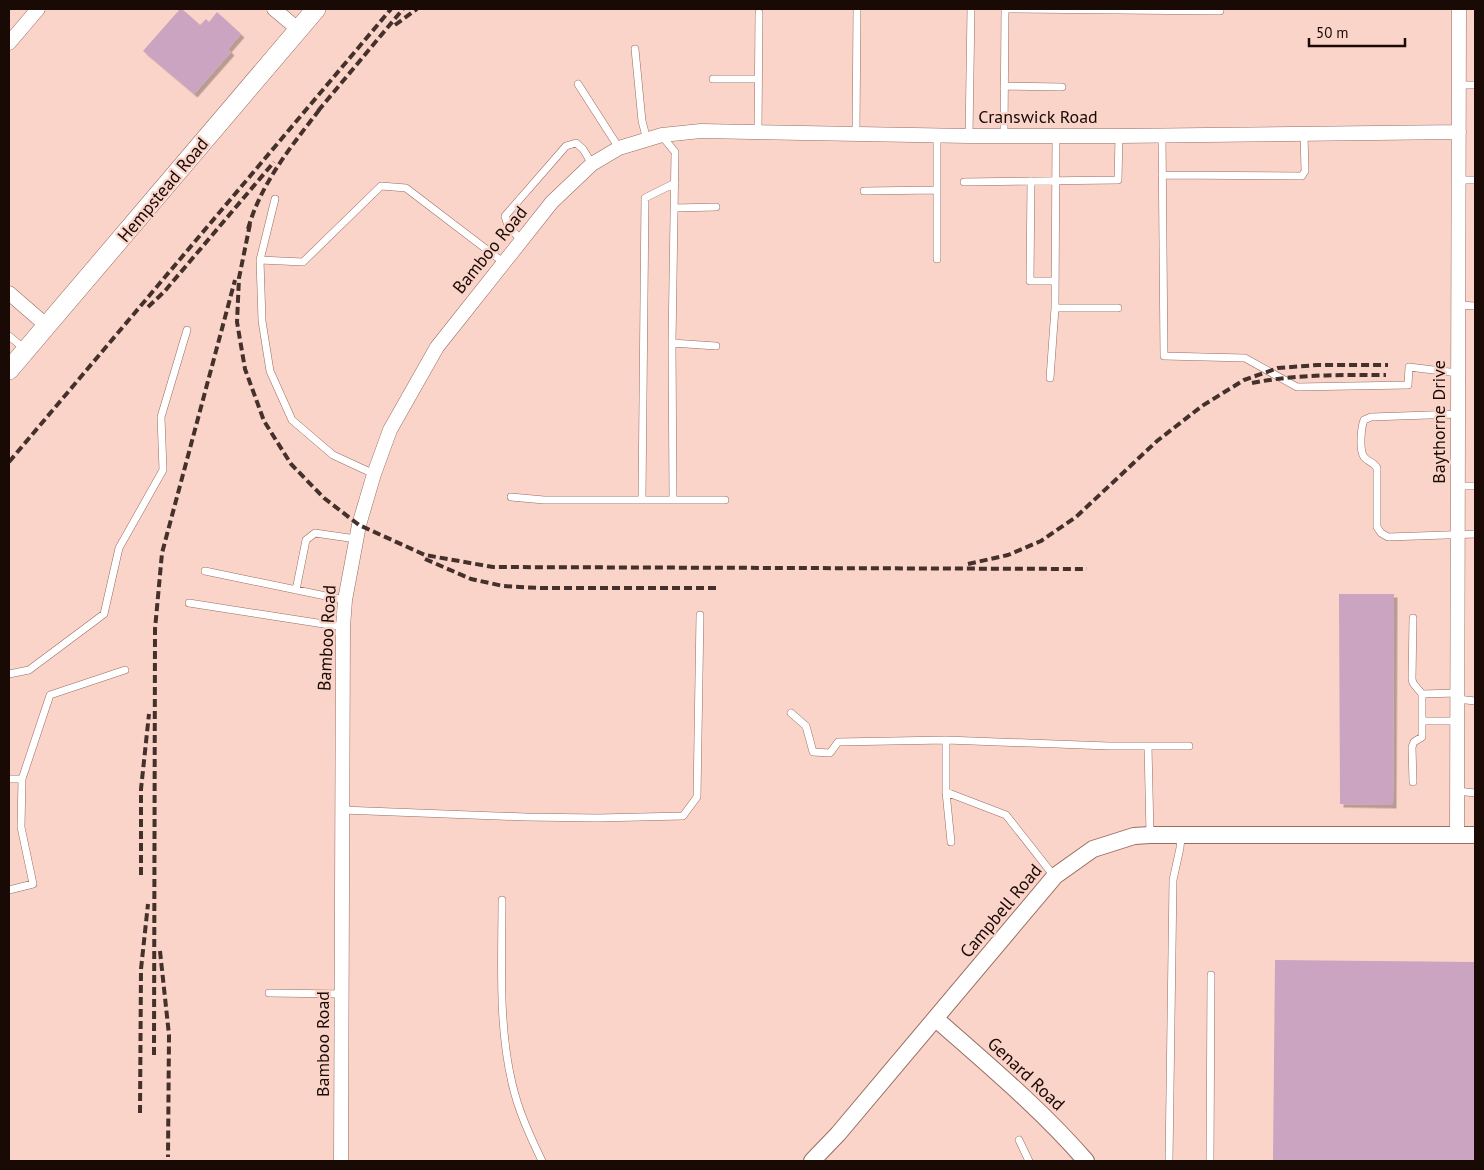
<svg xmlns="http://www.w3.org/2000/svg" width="1484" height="1170" viewBox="0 0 1484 1170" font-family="'PT Sans',sans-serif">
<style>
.building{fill:#caa4c0;filter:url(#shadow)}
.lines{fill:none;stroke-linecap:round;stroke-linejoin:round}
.service-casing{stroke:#986c61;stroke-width:8}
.minor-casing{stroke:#986c61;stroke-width:15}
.tertiary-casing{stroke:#986c61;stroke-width:18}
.secondary-casing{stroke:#986c61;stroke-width:20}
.service{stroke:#fff;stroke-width:7}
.minor{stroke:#fff;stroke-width:14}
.tertiary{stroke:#fff;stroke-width:16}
.secondary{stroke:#fff;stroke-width:19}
.rail{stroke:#44312b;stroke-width:4;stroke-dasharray:8 4;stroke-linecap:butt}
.labels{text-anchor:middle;stroke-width:4.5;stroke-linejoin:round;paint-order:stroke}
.street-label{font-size:18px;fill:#190a06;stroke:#fbd4c9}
</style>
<defs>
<filter id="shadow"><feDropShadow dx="3.5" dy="3.5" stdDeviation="0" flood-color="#0004"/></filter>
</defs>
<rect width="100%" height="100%" fill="#fbd4c9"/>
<path class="building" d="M180,9H182L200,25L206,19L209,22L217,12L241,34L228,49L231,52L194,94L143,51Z
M1339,594H1394L1393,805L1340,804Z
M1275,960L1475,962V1161H1273Z"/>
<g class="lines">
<g class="service-casing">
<path id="service" d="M635,49L642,121L647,140
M713,79H758
M578,84L619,148
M1459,85H1475
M1004,86L1062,87
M758,131L759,13
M856,133L857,9
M937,135V259
M662,136L675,152L672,343L673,499
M969,136L971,9
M1004,136L1005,9L1220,11
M1162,136L1164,356L1245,358L1297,387L1408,385L1409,367L1458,373
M1162,175L1302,176L1305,171L1304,134
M1459,180H1475
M1031,181L1030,281H1055
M964,182L1118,180L1119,136
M864,191L937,190
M275,199L260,260L262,321L270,371L292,420L333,455L374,474
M675,208L716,207
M521,240L508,226L505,216L566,146L576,143L583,149L592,164
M260,260L303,262L381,186L406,188L503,262
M1459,305L1475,306
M1055,308H1118
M9,336L26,350
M672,343L716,346
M1050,378L1055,308L1056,136
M1458,414L1371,417L1364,420C1361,428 1359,450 1364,457C1368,462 1374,462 1377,468V527L1381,533L1388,537L1475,534
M1458,486H1475
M511,497L544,500H725
M642,499L645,198L675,183
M205,571L345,600
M296,590L306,540L315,533L356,539
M189,603L343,627
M9,674L29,670L104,614L119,548L163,470L161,417L187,330
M1422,694L1457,693
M1457,699L1475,701
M791,713L806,726L813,752L830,753L838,742L946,740L1109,746H1189
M1422,721H1457
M946,740V792L951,842
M1148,746L1150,834
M9,779H22
M1413,782L1412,747L1414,742L1422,737V694L1413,683L1412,679L1413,618
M1457,791L1475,793
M946,792L1006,815L1054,876
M342,810L526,817L598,818L683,816L697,797L700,615
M9,890L33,884L21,827L22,779L50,695L125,670
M502,900C502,961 498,1023 512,1083C518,1110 530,1136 542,1161
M269,993L342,994
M1019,1140L1029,1161
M1169,1161L1173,880L1180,848L1181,835
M1210,1161L1211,975"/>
</g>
<g class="minor-casing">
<path id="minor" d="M274,9L299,30
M9,43L38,9
M9,293L47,326
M1457,835L1459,9
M341,1161L343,627L345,600L359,525L374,474L390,430L437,347L552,202L592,164L619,148L662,135L701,131L969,136H1119L1459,132"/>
</g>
<g class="tertiary-casing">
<path id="tertiary" d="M936,1019C987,1064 1041,1109 1086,1161
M812,1161L838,1134L1055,876L1093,849L1134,836L1150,835H1475"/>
</g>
<g class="secondary-casing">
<path id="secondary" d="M9,370L316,9"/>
</g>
<use href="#service" class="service"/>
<use href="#minor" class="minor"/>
<use href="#tertiary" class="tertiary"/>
<use href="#secondary" class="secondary"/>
<path class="rail" d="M395,25L417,9
M318,111L403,9
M250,224L239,278L237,322L245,369L264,421L291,464L324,498L359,525L425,555L493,567L1087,569
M248,229C261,182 294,143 323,105
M148,307L164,292L274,162
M1252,383C1297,374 1341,375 1386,375
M9,462L391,9
M425,559L471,579L503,586L539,588H719
M968,564L1008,555L1041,541L1076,517L1157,441L1202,406L1244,380L1278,368L1318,365H1388
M141,875V789L149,714
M160,951L169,1035L168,1157
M154,1055L155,629L162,553L235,280
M140,1113L141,969L148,904"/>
</g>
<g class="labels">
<g class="street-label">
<text x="1038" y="123">Cranswick Road</text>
<text transform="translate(163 190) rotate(-50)" y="6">Hempstead Road</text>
<text transform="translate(490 250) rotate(-51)" y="6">Bamboo Road</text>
<text transform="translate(1439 422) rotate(-90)" y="6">Baythorne Drive</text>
<text transform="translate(327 638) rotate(-87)" y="6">Bamboo Road</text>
<text transform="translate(1001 911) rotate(-50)" y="6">Campbell Road</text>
<text transform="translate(323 1044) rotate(-90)" y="6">Bamboo Road</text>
<text transform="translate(1026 1074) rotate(43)" y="6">Genard Road</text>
</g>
</g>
<rect width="1484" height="1170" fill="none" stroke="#190a06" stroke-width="20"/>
<path d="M1309 38v8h96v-8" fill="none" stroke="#190a06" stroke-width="2.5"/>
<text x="1316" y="38" font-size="15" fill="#190a06" stroke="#fbd4c9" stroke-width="4" paint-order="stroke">50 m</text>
</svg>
